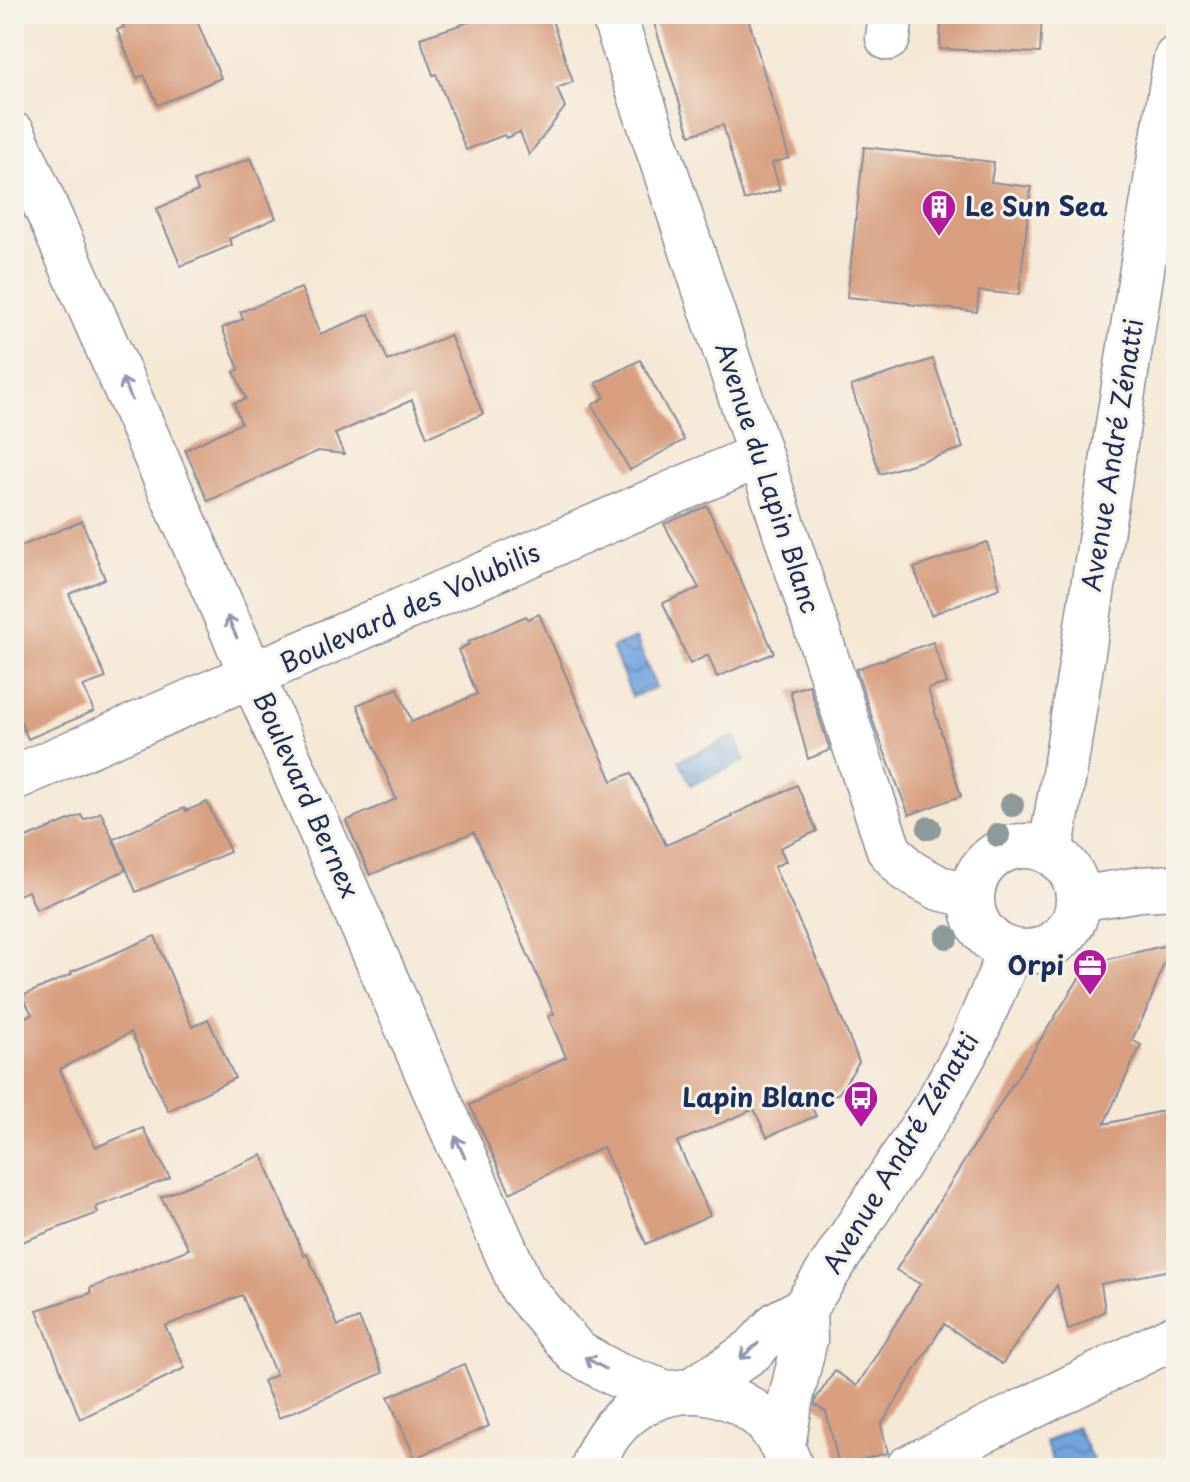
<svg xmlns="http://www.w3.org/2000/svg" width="1190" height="1482" viewBox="0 0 1190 1482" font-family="'Playpen Sans',sans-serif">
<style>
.water{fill:url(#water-waves);stroke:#466a9e;stroke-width:2}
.building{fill:#d79e7f}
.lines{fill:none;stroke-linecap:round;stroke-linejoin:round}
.minor-casing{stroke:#888c9a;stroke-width:47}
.minor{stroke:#fff;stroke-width:44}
.tree{fill:#8d9a9c}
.oneway{stroke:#8d97ae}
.labels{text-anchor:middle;stroke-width:6;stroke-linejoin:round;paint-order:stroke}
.poi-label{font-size:26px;font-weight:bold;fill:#1b2f5e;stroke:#f7f3e8;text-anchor:end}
.street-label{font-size:26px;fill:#1b2f5e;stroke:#f7f3e8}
</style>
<defs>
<pattern id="water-waves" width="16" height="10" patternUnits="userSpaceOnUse" patternTransform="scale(2)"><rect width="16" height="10" fill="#71a4dd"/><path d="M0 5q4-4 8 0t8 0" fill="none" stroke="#5c86b6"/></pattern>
</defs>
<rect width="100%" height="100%" fill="#f7f3e8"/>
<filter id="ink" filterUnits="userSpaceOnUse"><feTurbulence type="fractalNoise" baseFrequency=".0125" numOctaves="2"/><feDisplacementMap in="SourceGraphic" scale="16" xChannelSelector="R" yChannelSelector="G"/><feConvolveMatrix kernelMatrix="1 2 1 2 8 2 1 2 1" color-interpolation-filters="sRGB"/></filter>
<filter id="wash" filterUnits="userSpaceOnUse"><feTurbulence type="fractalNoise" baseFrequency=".006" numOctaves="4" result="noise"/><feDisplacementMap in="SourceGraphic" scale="32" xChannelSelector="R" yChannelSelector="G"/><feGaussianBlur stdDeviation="1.8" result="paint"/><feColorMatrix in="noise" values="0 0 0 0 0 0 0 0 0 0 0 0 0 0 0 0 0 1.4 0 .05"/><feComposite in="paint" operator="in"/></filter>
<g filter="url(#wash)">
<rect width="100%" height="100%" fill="#f5e8d5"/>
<path class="water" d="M636,638L656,688L632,697L612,647Z
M735,736L745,761L691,785L679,760Z
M1076,1426L1093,1460L1078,1468H1057L1045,1443Z"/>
<g id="blocks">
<path class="building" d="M119,14H194L221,78L158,105L144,75L137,78L117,30L124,27Z
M494,14H550L573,82L557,88L565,107L529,155L520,132L506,138L504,135L466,150L436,74L433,75L420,38Z
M651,14H747L789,158L772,163L780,190L744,200L723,125L690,135Z
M941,14H1042L1040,53L940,49Z
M864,147L994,162L991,182L1031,187L1019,295L979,291L977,312L908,304V303L847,297Z
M251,158L276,218L229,239L232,245L181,266L156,209L198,191L194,181Z
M301,288L320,334L369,314L388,361L450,335L483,414L427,437L412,400L335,434L344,454L318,451L208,501L185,450L241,423L234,403L246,399L234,372L239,369L222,328L243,319L240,312Z
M933,359L963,448L880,474L851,386Z
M640,360L684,440L630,470L592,405L605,397L596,383Z
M707,506L774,653L717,677L708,655L690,664L663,603L699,588L664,524Z
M82,521L105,579L69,594L106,678L83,686L94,711L28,739L14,707V549Z
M987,542L1000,588L931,615L914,568Z
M539,614L612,781L631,773L666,845L733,817L732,815L797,785L817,831L780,848L786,861L774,867L826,980L859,1062L839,1093L811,1106L816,1116L767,1137L754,1109L677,1142L710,1215L646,1244L603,1147L510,1193L470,1105L566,1057L548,1016L554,1014L474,832L370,875L346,821L396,799L357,705L398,688L412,722L477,694L458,650L469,644L468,642L526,616L528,619Z
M933,642L947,683L928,689L961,796L909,815L876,730L856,669Z
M809,685L830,750L808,759L790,691Z
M207,802L230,852L136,892L114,839L184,808L186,811Z
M101,812L126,870L36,910L28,891L14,897V843L81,815L84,820Z
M155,936L192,1027L208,1019L235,1078L168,1111L131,1032L60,1069L79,1115L96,1147L143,1128L170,1178L96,1207L98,1213L14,1245V1022L32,1014L22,996L72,974L71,972Z
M1171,944L1148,1007L1132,1040L1141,1045L1104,1124L1176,1108V1269L1101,1284L1105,1311L1068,1330L1057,1285L1002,1364L944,1324L881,1425L888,1453L839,1465L826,1412L815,1405L816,1399L835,1371L857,1386L920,1284L896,1270L1088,964Z
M262,1155L304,1256L307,1254L338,1326L359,1318L383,1373L279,1418L263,1381L276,1375L242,1295L165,1326L185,1368L80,1419L37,1310L91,1293L90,1288L189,1249L161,1197Z
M464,1364L489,1426L415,1458L388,1397Z"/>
</g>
</g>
<g filter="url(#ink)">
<use href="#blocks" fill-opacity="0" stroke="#888c9a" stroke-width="2"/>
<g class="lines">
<g class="minor-casing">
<path id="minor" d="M613,14L760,455L889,850L908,871L939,888L972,896
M888,38L891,14
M14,135L522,1288L577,1353L617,1375L667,1393
M14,778L760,455
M972 899a53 53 0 1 1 106 0a53 53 0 1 1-106 0Z
M1050,852L1065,769L1146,243L1176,58
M1078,899L1140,889L1176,887
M691,1390L729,1367L753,1350L778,1323L804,1309L935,1107L972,1041L1011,950
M783,1446L791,1398L805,1340L804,1309
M593,1468C614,1395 700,1366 759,1416C775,1429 784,1449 791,1468
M908,1468L1176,1336"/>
</g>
<use href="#minor" class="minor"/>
</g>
<g class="tree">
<circle cx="1012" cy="805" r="12"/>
<circle cx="929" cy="828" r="12"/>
<circle cx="998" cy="835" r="12"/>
<circle cx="947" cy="937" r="12"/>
</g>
<defs><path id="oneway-shaft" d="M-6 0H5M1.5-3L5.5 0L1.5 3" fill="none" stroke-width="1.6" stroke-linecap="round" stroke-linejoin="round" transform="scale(2)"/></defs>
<g class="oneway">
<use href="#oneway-shaft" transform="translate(127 389) rotate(-114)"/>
<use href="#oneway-shaft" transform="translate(232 627) rotate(-114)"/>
<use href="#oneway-shaft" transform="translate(460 1147) rotate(-114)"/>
<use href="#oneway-shaft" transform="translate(749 1351) rotate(140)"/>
<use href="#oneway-shaft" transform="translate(595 1363) rotate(-151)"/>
</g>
</g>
<defs>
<g id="building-pin" transform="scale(1.8)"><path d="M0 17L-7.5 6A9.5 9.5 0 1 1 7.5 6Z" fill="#b5179e" stroke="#f7f3e8"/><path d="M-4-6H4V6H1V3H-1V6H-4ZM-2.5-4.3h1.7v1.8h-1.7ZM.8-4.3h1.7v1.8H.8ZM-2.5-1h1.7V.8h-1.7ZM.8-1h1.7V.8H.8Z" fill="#fff"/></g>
<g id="office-pin" transform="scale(1.8)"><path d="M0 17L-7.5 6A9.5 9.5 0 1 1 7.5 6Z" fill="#b5179e" stroke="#f7f3e8"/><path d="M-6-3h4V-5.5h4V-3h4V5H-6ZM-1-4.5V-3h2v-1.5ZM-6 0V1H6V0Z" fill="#fff"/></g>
<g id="bus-pin" transform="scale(1.8)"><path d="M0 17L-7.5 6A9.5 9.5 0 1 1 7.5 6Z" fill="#b5179e" stroke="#f7f3e8"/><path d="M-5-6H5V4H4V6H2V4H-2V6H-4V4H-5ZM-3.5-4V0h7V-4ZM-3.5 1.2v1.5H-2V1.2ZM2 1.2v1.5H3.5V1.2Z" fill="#fff"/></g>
</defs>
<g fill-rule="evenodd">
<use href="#building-pin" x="939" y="207"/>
<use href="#office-pin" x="1090" y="966"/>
<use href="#bus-pin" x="861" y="1098"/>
</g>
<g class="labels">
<g class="poi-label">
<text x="965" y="216" text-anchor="start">Le Sun Sea</text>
<text x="1064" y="975">Orpi</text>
<text x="835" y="1107">Lapin Blanc</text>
</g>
<g class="street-label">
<text transform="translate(1113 455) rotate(-81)" y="9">Avenue André Zénatti</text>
<text transform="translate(767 478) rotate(72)" y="9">Avenue du Lapin Blanc</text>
<text transform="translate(410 608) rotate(-24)" y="9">Boulevard des Volubilis</text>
<text transform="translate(306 795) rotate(66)" y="9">Boulevard Bernex</text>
<text transform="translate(901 1153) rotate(-59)" y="9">Avenue André Zénatti</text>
</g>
</g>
<rect width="1190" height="1482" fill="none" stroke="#f7f3e8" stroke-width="48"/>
</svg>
